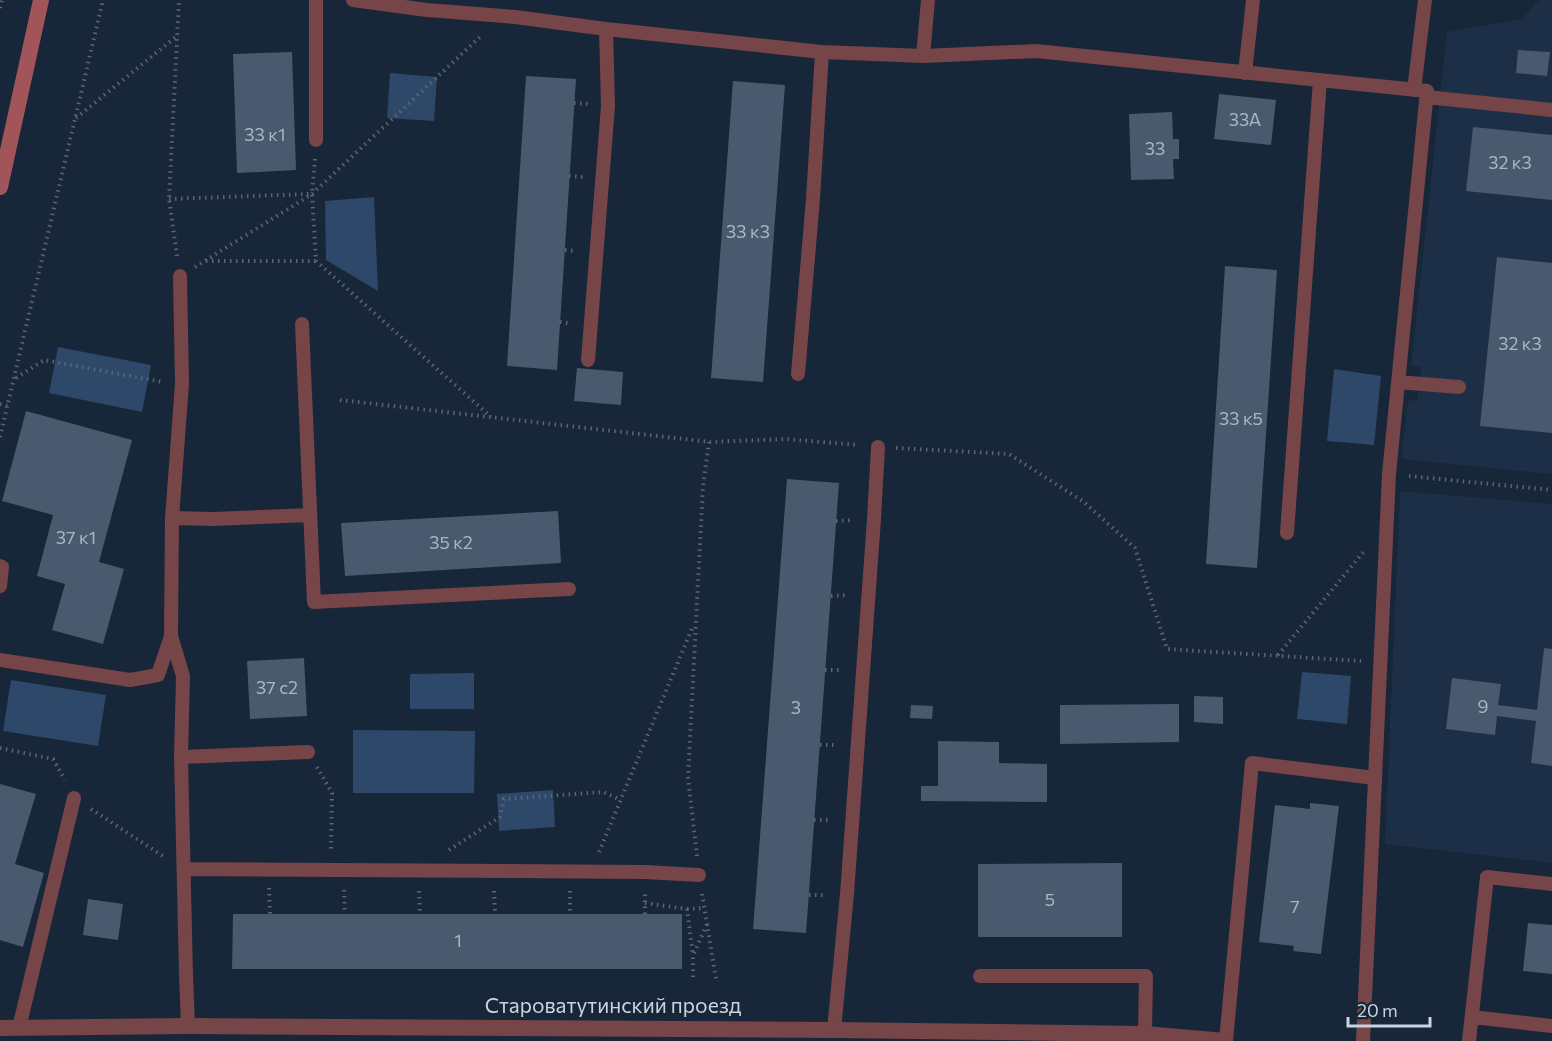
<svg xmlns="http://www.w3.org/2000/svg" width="1552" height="1041" viewBox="0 0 1552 1041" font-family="Commissioner,sans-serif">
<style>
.built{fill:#1d2f47}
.green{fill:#2e4869}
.building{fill:#495a6f}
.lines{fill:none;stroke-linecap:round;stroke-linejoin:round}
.path{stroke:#596676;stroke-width:4;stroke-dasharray:1.5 4.5;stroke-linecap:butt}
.service{stroke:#754548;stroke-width:14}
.minor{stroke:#754548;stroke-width:16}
.secondary{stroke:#a1555b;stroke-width:16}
.labels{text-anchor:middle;stroke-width:4.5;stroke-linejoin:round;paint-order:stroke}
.number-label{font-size:18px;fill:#aab6c4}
.street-label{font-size:21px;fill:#cad4e0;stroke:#172638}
</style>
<rect width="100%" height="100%" fill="#172638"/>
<path class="built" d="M1539,0H1552V474L1401,459L1408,400L1417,401L1421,367L1411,366L1447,32L1522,19Z
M1400,491L1552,504V863L1385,844Z"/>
<path class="green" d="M390,73L437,77L434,121L387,118Z
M374,197L378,291L326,260L325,201Z
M58,347L151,365L142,412L49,393Z
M1334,369L1381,376L1374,445L1327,441Z
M1302,672L1351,676L1347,724L1297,719Z
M474,673V709H410V674Z
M11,680L106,695L98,746L3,731Z
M353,730L475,731L474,793H353Z
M553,790L555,827L499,831L497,794Z"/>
<path class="building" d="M1518,50L1550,52L1547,76L1516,73Z
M292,52L296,170L237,173L233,54Z
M526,76L576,79L557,370L507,366Z
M733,81L785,85L763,382L711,378Z
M1219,94L1276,100L1271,145L1214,139Z
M1172,112L1173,139H1179V159H1173L1174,179L1131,180L1129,114Z
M1473,127L1552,135V200L1466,191Z
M1497,257L1552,263V433L1480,426Z
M1225,266L1277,270L1257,568L1206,564Z
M577,368L623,372L621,405L574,401Z
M26,411L132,440L99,562L124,569L103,644L52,630L65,584L37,576L53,515L2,501Z
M787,479L839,483L806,933L753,929Z
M558,511L561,563L345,576L341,523Z
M1544,648L1552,649V766L1531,763L1536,721L1497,716L1495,735L1446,729L1452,678L1501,684L1498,705L1537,710Z
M304,658L307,716L250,719L247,661Z
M1194,696L1223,697V724L1194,722Z
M1179,704V742L1060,744V705Z
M911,705L933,706L932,719L910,718Z
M938,741L999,742V763L1047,764V802L921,801V786H938Z
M0,784L36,794L15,864L44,873L23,947L0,940Z
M1310,803L1339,806L1321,954L1293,951L1294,946L1259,942L1275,805L1310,809Z
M1122,863V937H978V864Z
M88,899L123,904L118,940L83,935Z
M233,914H682V969H232Z
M1528,923L1552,925V974L1523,971Z"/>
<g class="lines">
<path class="path" d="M0,8L2,0
M574,103L588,104
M76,118L177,36
M315,159L312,194L316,261L491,417
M569,176L583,177
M169,199L309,194
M565,250L576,251
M177,256L169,199L179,0
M206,261H316
M195,267L312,194L482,35
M560,322L571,324
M16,378L44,360L163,382
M340,400L710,442L787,439L859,445
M0,404L8,406
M0,437L103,0
M896,448L1009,454L1084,502L1135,548L1167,649L1361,661
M1409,476L1552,490
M836,521L854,520
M831,596L848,595
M1278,655L1365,550
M825,670H843
M820,745H837
M0,748L53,759L65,780
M317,767L332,793L331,852
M91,809L163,856
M814,820H831
M449,850L500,817L504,799L603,792L621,800
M599,852L693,626
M697,856L688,777L703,486L709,442
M269,888L270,914
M344,890L345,914
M419,891L420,914
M494,891L495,914
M570,891V914
M702,894L716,979
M809,895H826
M645,903L687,909L693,956
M687,909L705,908
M645,914V891
M693,977V956L707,924"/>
<path class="service" d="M316,0V140
M353,0L427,10L515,17L606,29L822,52L923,56L1036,51L1427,91L1389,474L1363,1041
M923,56L928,0
M1245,73L1253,0
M1414,90L1425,0
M1426,97L1552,110
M180,276L182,384L172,518L171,636L183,676L181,757L186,975L188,1026
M302,324L314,602L569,589
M588,360L608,106L606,29
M798,374L813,199L822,52
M1398,382L1459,387
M172,518L213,519L310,515
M1287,533L1320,80
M0,566L2,567L0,586
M0,660L130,680L158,675L171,636
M181,757L308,752
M184,869L645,872L699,875
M980,976H1146L1145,1034
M1472,1017L1552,1026
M19,1028L74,798
M834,1030L847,894L874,519L878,447
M1226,1041L1252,763L1375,778
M1469,1041L1487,877L1552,884"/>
<path class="minor" d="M0,1028L188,1026L834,1030L1145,1034L1225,1041"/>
<path class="secondary" d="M0,187L41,0"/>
</g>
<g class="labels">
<g class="number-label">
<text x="1245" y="126">33А</text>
<text x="265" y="141">33 к1</text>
<text x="1155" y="155">33</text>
<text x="1510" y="169">32 к3</text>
<text x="748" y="238">33 к3</text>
<text x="1520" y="350">32 к3</text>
<text x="1241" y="425">33 к5</text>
<text x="76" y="544">37 к1</text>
<text x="451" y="549">35 к2</text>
<text x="277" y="694">37 с2</text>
<text x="1483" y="713">9</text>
<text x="796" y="714">3</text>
<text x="1050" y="906">5</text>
<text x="1295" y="913">7</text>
<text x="458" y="947">1</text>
</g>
<g class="street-label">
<text x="613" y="1013">Староватутинский проезд</text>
</g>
</g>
<path d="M1348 1017v9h82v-9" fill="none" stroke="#cad4e0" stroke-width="3"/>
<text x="1357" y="1017" font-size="18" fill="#cad4e0" stroke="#172638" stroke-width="4.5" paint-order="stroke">20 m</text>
</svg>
